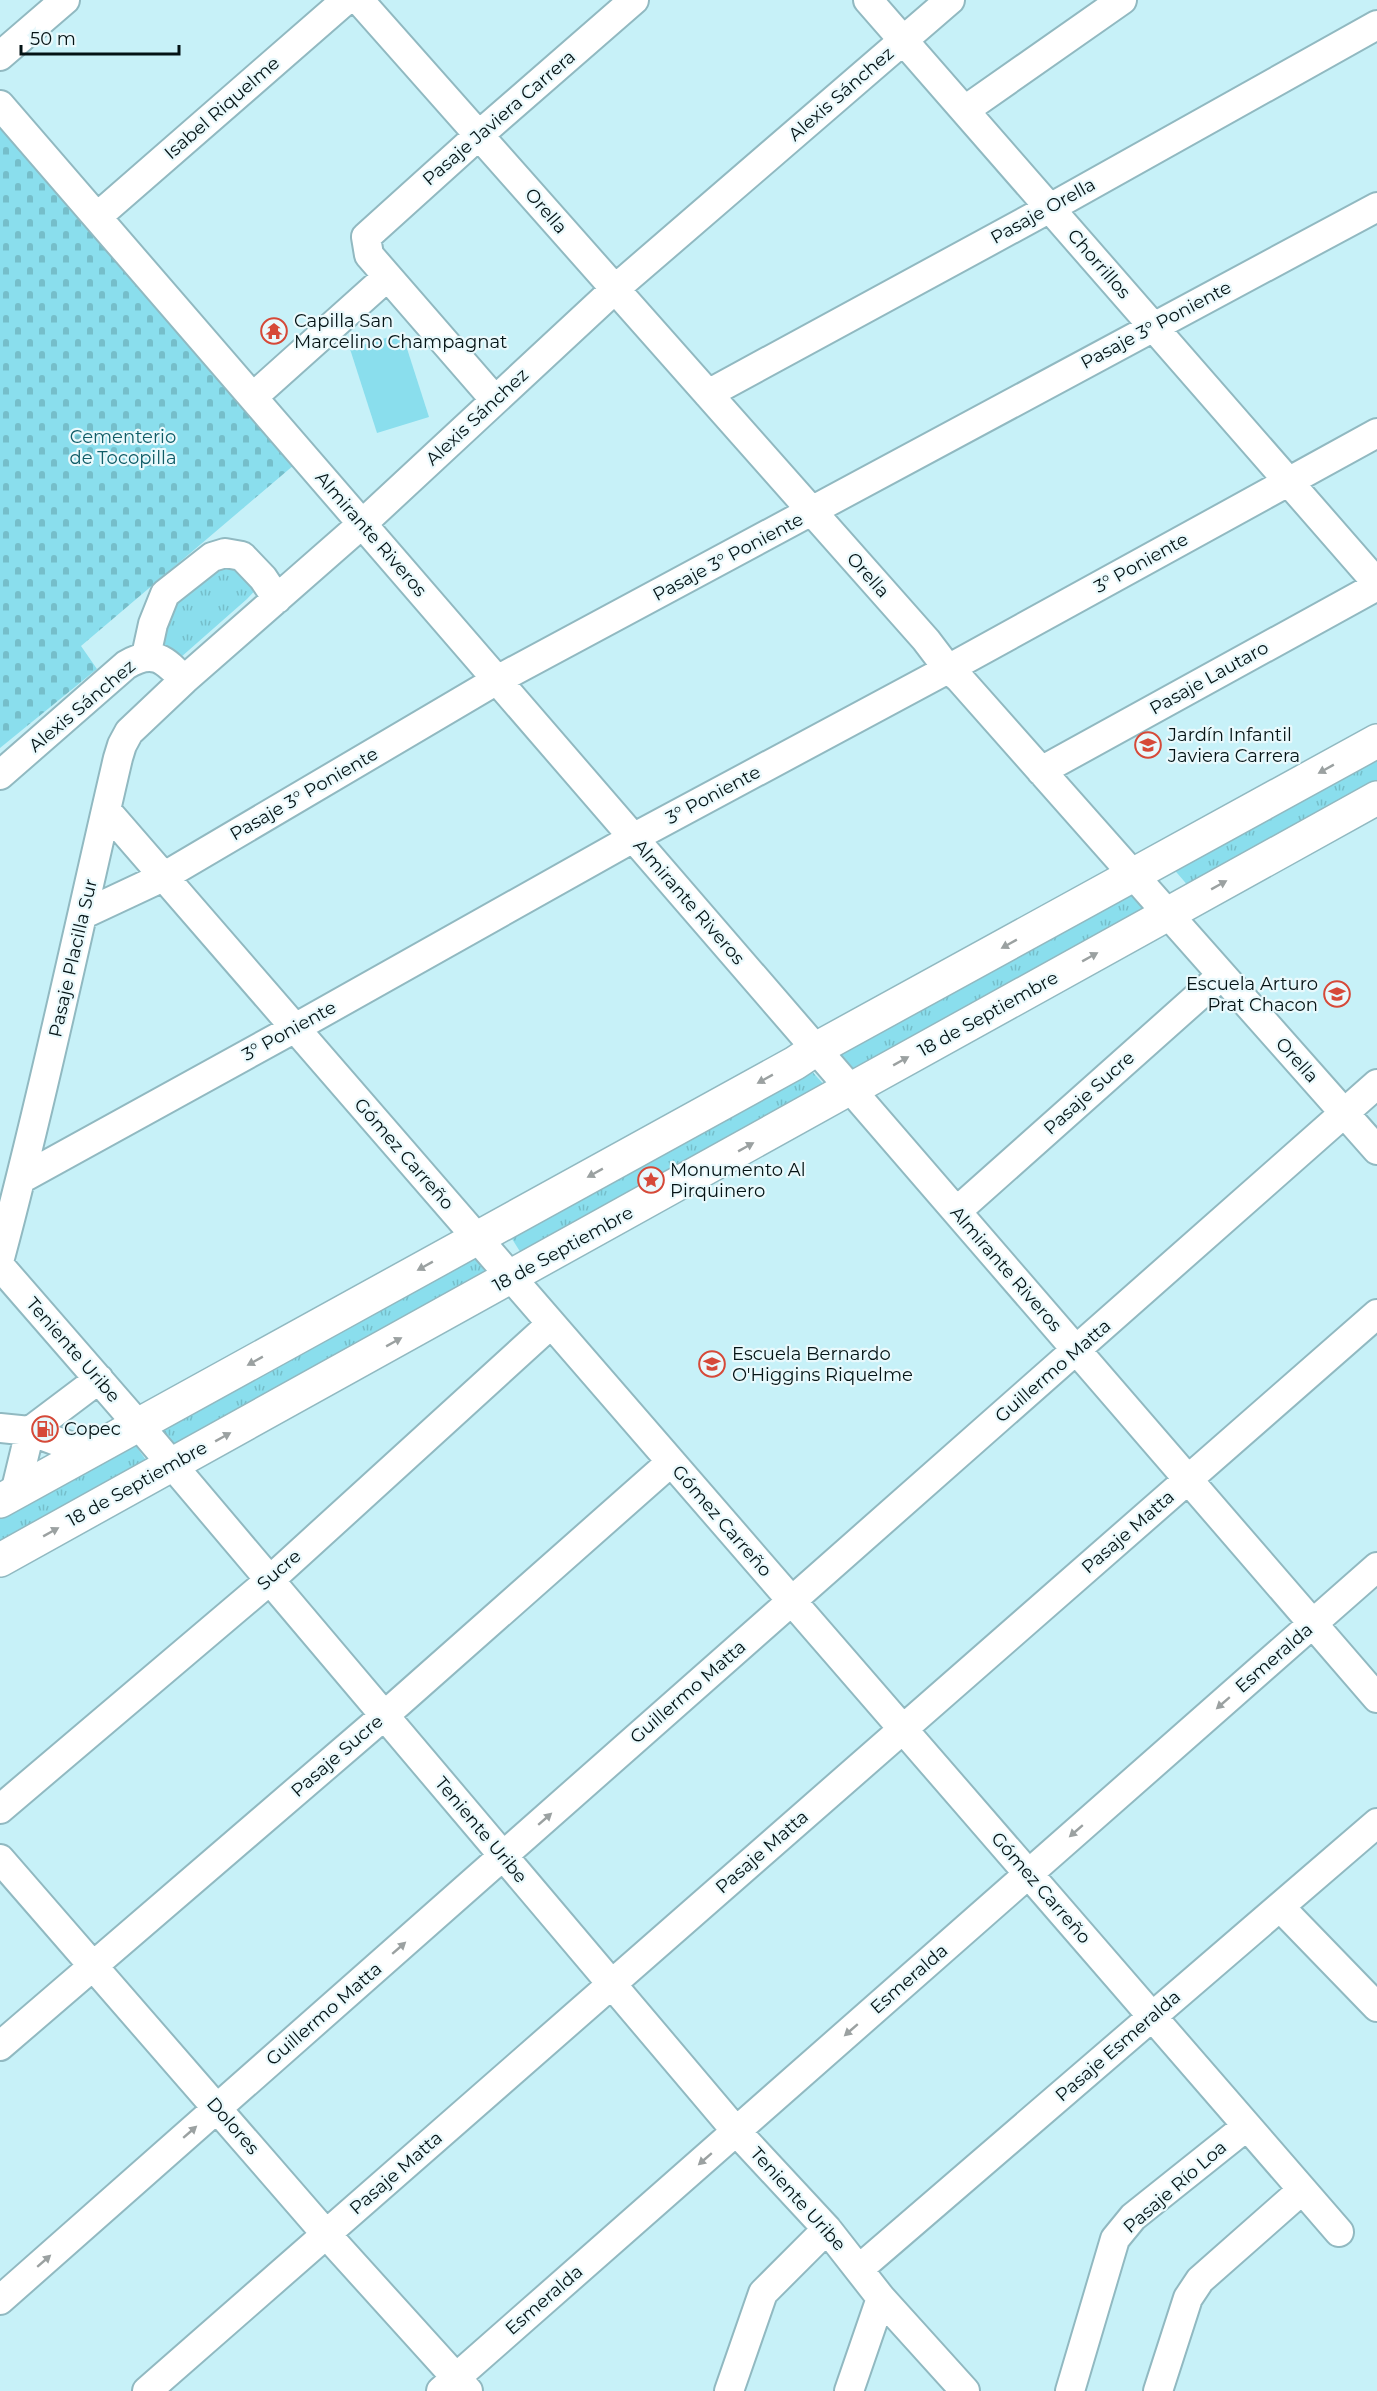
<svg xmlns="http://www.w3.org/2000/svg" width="1377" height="2391" viewBox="0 0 1377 2391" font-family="Montserrat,sans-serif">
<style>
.grass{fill:url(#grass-tufts)}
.cemetery{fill:url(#cemetery-stones)}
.pitch{fill:#8adeed}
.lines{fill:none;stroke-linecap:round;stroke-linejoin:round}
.minor-casing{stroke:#91b9c1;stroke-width:32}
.major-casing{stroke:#91b9c1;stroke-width:36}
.minor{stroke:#fff;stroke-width:28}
.major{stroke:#fff;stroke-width:33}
.oneway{fill:#9ba1a1}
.labels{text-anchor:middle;stroke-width:4.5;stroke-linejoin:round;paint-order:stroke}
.street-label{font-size:18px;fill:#041315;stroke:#e9f9fc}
.poi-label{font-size:18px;fill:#041315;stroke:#e9f9fc;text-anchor:start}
.park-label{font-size:18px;fill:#0f5c67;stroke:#e9f9fc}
</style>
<defs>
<pattern id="grass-tufts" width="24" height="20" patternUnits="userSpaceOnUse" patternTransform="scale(1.5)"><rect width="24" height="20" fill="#8adeed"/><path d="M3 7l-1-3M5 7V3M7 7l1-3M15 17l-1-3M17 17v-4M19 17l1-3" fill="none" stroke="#75beca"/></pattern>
<pattern id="cemetery-stones" width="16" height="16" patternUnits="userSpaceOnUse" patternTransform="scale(1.5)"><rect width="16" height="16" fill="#8adeed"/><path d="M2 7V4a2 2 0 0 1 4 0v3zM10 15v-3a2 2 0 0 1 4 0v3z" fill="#75beca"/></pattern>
</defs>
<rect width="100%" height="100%" fill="#c7f1f8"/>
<path class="grass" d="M231,558L262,583L247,599L172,665L157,653L173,600Z
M1377,754V785L1190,888L1171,866Z
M1131,893L1147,912L845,1078L827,1057Z
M807,1066L828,1089L524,1258L509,1234Z
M471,1253L486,1273L171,1449L155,1431Z
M134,1443L148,1463L0,1545V1515Z"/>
<path class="cemetery" d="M0,121L301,459L81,646L97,669L0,748Z"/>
<path class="pitch" d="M402,333L429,417L377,433L350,349Z"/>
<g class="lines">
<g class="minor-casing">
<path id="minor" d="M359,0L926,640L948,669L959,678L1377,1150
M868,0L1377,583
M0,56L65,0
M0,105L1377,1698
M965,110L1122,0
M97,217L346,0
M708,394L1050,208L1377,25
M253,397L387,277
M495,400L369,255L366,237L479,135L634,0
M146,656L153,624L165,594L212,557L225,553L242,556L263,578L277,599
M1041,771L1377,586
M0,775L126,665C154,648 165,660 184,680
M106,810L1339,2232
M84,914L163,877L497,680L1377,207
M21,1179L295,1028L633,838L948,669L1377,433
M957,1211L1222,975
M0,1258C44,1092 79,925 118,758L122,745L129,732L184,680L362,524L615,289L950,0
M0,1266L147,1435L736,2131L827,2229L881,2298L965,2391
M0,1428L30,1431L88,1453
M15,1493L30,1431L99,1379
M0,1809L270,1580L551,1324
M0,1859L326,2234L468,2391
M1280,1907L1377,2007
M0,2046L385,1715L671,1462
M859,2269L1377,1823
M0,2300L1377,1084
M147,2391L1377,1314
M441,2391L1377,1567
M729,2391L763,2293L827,2229
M849,2391L881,2298
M1070,2391L1115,2239L1133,2217L1247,2126
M1158,2391L1188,2298L1200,2280L1302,2190"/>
</g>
<g class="major-casing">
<path id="major" d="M0,1501L795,1063L816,1049L1377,741
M0,1560L850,1088L859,1085L1377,798"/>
</g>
<use href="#minor" class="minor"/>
<use href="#major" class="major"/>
</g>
<defs><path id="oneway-solid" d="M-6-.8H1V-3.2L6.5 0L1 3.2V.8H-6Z" transform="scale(1.5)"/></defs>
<g class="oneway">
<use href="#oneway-solid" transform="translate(1326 769) rotate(151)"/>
<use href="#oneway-solid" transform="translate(1219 885) rotate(-29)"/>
<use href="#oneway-solid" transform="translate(1009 944) rotate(151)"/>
<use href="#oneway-solid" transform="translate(1090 957) rotate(-29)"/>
<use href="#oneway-solid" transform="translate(901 1061) rotate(-29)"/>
<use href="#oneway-solid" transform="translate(765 1079) rotate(151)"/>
<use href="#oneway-solid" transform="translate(746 1147) rotate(-29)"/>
<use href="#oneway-solid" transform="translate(595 1173) rotate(151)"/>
<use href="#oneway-solid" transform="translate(425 1266) rotate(151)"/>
<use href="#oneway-solid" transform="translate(394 1342) rotate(-29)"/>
<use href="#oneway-solid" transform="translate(255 1361) rotate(151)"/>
<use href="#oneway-solid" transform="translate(223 1437) rotate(-29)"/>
<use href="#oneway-solid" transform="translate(51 1532) rotate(-29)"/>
<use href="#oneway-solid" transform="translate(1223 1703) rotate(139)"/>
<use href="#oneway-solid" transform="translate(545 1819) rotate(-41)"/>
<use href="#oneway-solid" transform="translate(1076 1831) rotate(139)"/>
<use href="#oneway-solid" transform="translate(399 1948) rotate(-41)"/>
<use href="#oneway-solid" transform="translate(851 2030) rotate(139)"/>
<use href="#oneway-solid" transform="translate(190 2132) rotate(-41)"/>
<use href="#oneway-solid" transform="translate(705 2159) rotate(139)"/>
<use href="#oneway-solid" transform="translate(44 2261) rotate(-41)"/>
</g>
<defs>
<g id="temple-ring" transform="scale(1.35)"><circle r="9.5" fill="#e9f9fc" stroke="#d64938" stroke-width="1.5"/><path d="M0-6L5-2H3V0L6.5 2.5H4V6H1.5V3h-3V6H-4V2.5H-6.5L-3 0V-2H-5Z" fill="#d64938"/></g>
<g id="school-ring" transform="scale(1.35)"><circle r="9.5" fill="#e9f9fc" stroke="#d64938" stroke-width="1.5"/><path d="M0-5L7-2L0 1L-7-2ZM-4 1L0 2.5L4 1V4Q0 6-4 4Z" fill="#d64938"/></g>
<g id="sight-ring" transform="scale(1.35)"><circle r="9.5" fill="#e9f9fc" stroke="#d64938" stroke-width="1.5"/><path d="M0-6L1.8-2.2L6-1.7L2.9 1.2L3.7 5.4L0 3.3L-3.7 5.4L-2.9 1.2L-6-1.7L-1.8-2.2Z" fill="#d64938"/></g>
<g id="fuel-ring" transform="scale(1.35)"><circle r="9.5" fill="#e9f9fc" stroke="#d64938" stroke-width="1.5"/><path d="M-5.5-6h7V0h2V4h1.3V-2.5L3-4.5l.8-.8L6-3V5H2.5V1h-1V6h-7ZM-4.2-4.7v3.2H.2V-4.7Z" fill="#d64938"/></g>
</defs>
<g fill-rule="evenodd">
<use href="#temple-ring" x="274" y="331"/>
<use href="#school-ring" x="1148" y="745"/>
<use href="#school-ring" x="1337" y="994"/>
<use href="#sight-ring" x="651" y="1180"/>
<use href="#school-ring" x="712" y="1364"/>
<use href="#fuel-ring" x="45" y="1429"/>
</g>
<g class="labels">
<g class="street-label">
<text transform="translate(841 94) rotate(-41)" y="6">Alexis Sánchez</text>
<text transform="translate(222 108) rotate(-41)" y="6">Isabel Riquelme</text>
<text transform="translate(499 118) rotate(-41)" y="6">Pasaje Javiera Carrera</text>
<text transform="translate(546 211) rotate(49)" y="6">Orella</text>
<text transform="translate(1043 211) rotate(-29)" y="6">Pasaje Orella</text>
<text transform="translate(1099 264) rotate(49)" y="6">Chorrillos</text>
<text transform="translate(1156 325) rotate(-28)" y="6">Pasaje 3° Poniente</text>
<text transform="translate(477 417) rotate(-43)" y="6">Alexis Sánchez</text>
<text transform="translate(371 534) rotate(49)" y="6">Almirante Riveros</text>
<text transform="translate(728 557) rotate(-28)" y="6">Pasaje 3° Poniente</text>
<text transform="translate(1141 563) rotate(-29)" y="6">3° Poniente</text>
<text transform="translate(868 575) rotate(48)" y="6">Orella</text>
<text transform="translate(1209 678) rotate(-29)" y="6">Pasaje Lautaro</text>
<text transform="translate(82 706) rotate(-40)" y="6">Alexis Sánchez</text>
<text transform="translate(304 794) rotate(-30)" y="6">Pasaje 3° Poniente</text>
<text transform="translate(713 795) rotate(-28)" y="6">3° Poniente</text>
<text transform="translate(689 902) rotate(49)" y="6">Almirante Riveros</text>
<text transform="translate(73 958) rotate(-77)" y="6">Pasaje Placilla Sur</text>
<text transform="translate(988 1014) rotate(-29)" y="6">18 de Septiembre</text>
<text transform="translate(289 1031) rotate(-29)" y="6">3° Poniente</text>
<text transform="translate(1297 1060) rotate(48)" y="6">Orella</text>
<text transform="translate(1089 1093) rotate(-42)" y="6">Pasaje Sucre</text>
<text transform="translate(404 1154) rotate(49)" y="6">Gómez Carreño</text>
<text transform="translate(563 1249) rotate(-29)" y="6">18 de Septiembre</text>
<text transform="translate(1006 1269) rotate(49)" y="6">Almirante Riveros</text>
<text transform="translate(73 1350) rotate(49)" y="6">Teniente Uribe</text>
<text transform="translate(1053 1371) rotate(-41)" y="6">Guillermo Matta</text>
<text transform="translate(137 1484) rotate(-29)" y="6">18 de Septiembre</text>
<text transform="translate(722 1521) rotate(49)" y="6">Gómez Carreño</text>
<text transform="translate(1128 1532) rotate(-41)" y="6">Pasaje Matta</text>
<text transform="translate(279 1570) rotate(-41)" y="6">Sucre</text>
<text transform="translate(1274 1658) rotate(-41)" y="6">Esmeralda</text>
<text transform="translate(688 1692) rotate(-41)" y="6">Guillermo Matta</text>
<text transform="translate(337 1756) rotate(-41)" y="6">Pasaje Sucre</text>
<text transform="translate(481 1830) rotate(50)" y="6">Teniente Uribe</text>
<text transform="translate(762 1852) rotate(-41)" y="6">Pasaje Matta</text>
<text transform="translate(1041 1888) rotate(49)" y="6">Gómez Carreño</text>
<text transform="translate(909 1979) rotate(-41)" y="6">Esmeralda</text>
<text transform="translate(324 2014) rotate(-41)" y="6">Guillermo Matta</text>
<text transform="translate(1118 2046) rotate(-41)" y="6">Pasaje Esmeralda</text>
<text transform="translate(233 2126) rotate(49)" y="6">Dolores</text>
<text transform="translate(396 2173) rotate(-41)" y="6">Pasaje Matta</text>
<text transform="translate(1175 2187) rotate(-41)" y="6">Pasaje Río Loa</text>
<text transform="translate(798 2199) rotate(48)" y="6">Teniente Uribe</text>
<text transform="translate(544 2300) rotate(-41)" y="6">Esmeralda</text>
</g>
<g class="poi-label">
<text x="294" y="327">Capilla San<tspan x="294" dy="21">Marcelino Champagnat</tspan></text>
<text x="1168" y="741">Jardín Infantil<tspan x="1168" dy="21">Javiera Carrera</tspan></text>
<text x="1318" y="990" text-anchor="end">Escuela Arturo<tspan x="1318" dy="21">Prat Chacon</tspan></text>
<text x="670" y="1176">Monumento Al<tspan x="670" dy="21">Pirquinero</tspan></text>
<text x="732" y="1360">Escuela Bernardo<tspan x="732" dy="21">O'Higgins Riquelme</tspan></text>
<text x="64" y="1435">Copec</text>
</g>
<g class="park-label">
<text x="123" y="443">Cementerio<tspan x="123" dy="21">de Tocopilla</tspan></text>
</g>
</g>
<path d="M21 45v9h158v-9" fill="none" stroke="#041315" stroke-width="3"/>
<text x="30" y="45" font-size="18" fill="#041315" stroke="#e9f9fc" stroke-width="4.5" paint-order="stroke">50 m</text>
</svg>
